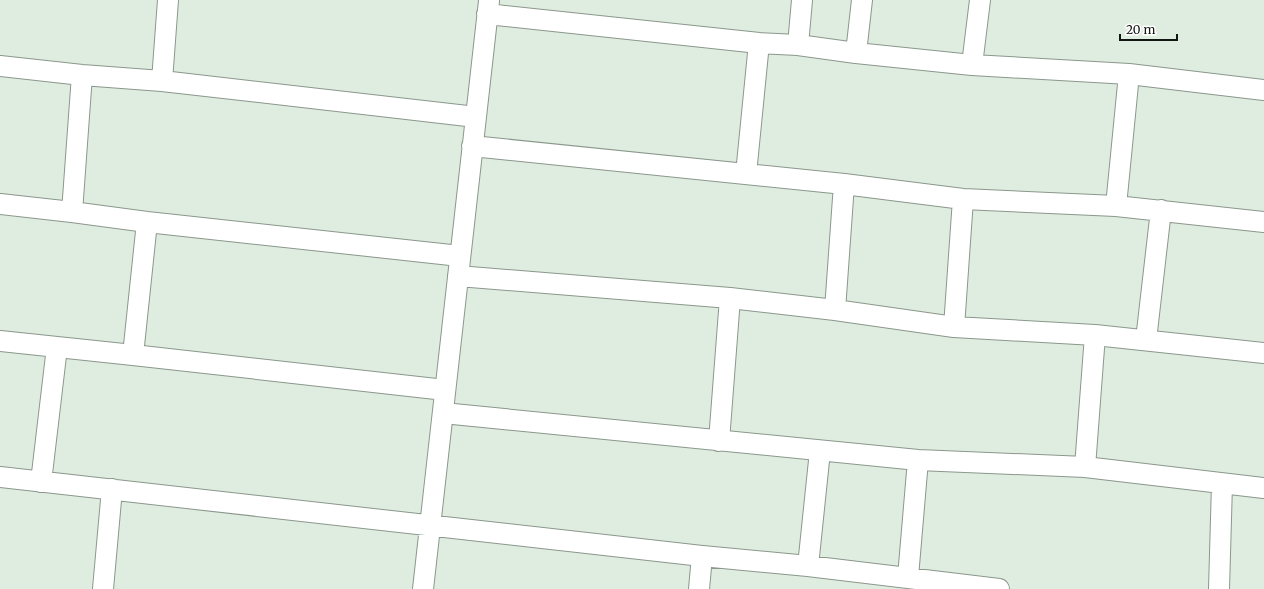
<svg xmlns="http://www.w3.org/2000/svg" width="1264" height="589" viewBox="0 0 1264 589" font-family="Merriweather,serif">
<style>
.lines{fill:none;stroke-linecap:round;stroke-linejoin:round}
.minor-casing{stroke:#8b978c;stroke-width:22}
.minor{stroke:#fff;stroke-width:20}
</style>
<rect width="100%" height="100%" fill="#dfece0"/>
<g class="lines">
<g class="minor-casing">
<path id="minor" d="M487,14L759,43L798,45L856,53L972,65L1129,74L1264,90
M798,45L802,0
M856,53L862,0
M972,65L980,0
M0,66L82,75L162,81L476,117
M162,81L168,0
M472,146L844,184L963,199L1116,206L1264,222
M746,174L759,43
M0,204L72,212L147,222L460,256
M1116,206L1129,74
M72,212L82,75
M458,276L730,298L835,310L954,327L1095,335L1264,353
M835,310L844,184
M954,327L963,199
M1146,340L1161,210
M0,341L133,355L445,390
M133,355L147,222
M443,413L918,460L1085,467L1264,488
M719,441L730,298
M1085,467L1095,335
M0,477L702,556L808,566L999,589
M41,482L57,347
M808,566L820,451
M908,577L918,460
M103,589L112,489
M423,589L489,1
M699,589L702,556
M1219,589L1222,484"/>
</g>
<use href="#minor" class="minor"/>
</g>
<path d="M1120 34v6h57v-6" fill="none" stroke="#121612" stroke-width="2"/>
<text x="1126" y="34" font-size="12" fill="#121612" stroke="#ffffff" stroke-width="3" paint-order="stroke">20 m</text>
</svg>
